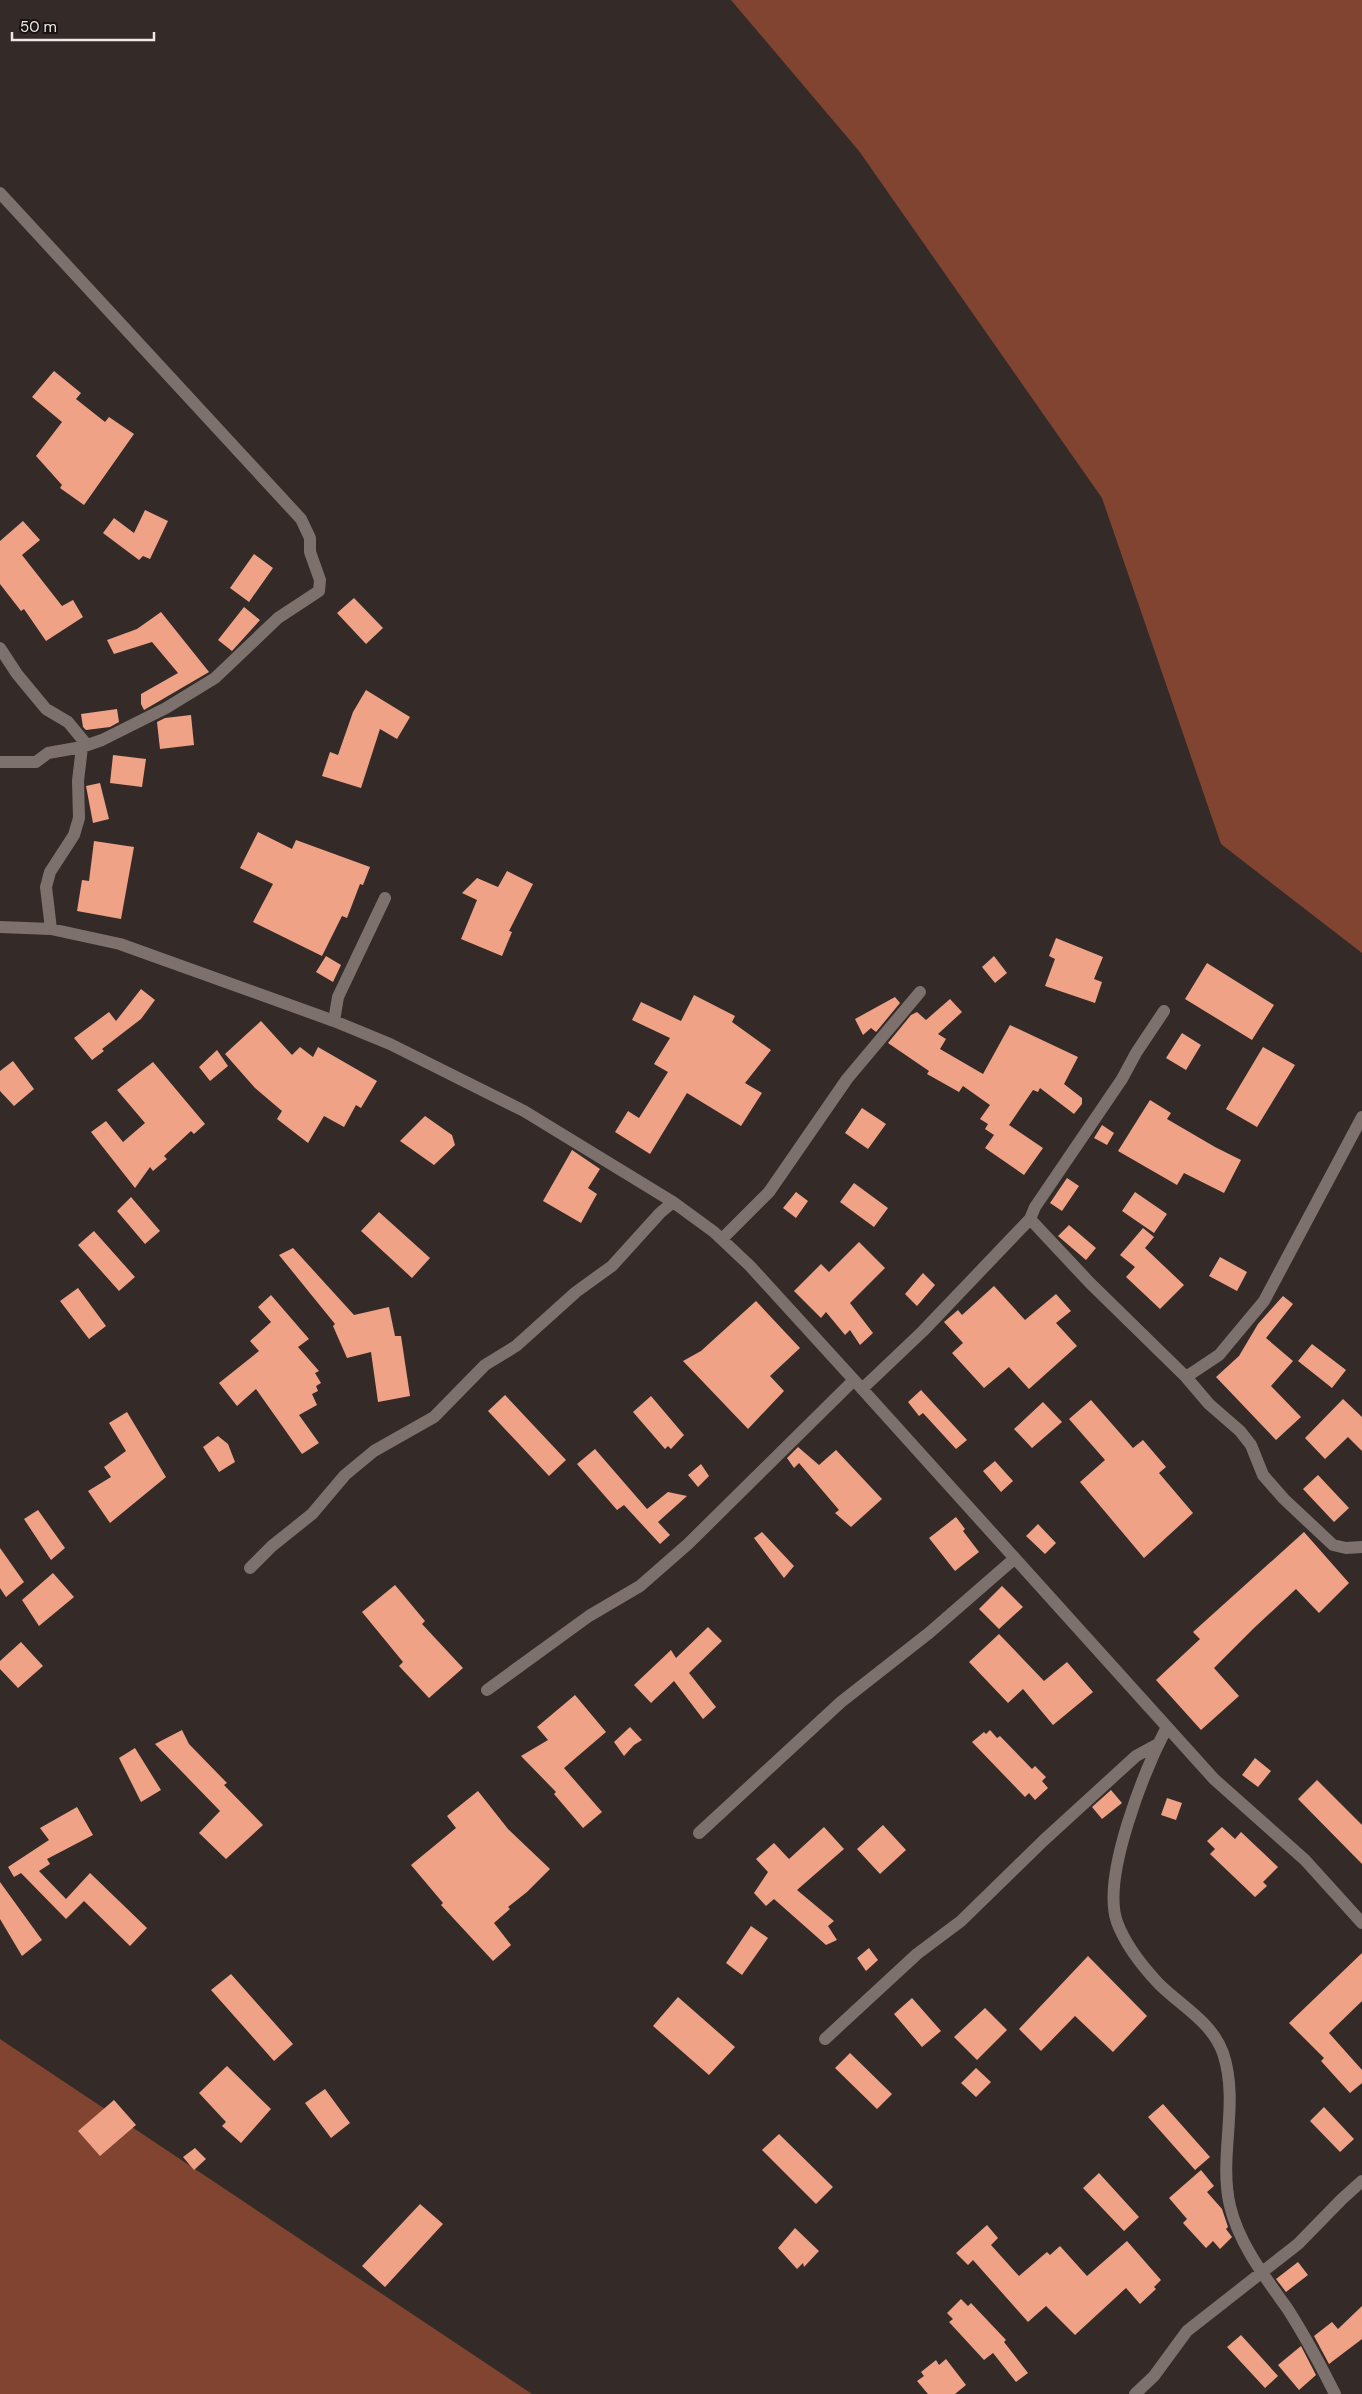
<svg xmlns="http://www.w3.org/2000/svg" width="1362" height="2394" viewBox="0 0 1362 2394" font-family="'DM Sans',sans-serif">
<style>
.green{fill:#804430}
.building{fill:#f0a287}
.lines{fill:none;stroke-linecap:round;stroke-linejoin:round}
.minor{stroke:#7c716d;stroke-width:12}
</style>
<rect width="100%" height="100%" fill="#342b28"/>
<path class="green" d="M731,0H1362V953L1221,844L1102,498L859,151Z
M0,2039L532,2394H0Z"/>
<path class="building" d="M54,371L81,393L76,399L105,422L109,417L134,434L84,505L60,488L62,485L36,456L62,422L32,397Z
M145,510L168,521L150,559L143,556L139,560L103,533L114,518L134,533Z
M23,521L40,540L22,555L62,606L73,600L83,617L46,641L24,609L21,611L0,584V541Z
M254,554L273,568L249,602L230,588Z
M354,598L383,628L366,644L337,613Z
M244,607L260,620L232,651L218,640Z
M161,612L209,672L144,710L141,704V694L178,673L152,642L114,654L107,640L137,629Z
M366,690L410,717L397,739L380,729L361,788L322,776L330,752L338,755L353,712Z
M117,709L119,722L110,727L86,730L83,727L81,714Z
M191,715L194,745L160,749L157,722L165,718Z
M113,755L146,759L142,787L110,783Z
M100,783L109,819L93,823L86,786Z
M258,832L292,849L296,840L370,867L363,885L360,884L347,918L342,916L322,956L253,922L273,884L240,868Z
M94,841L134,847L121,919L77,911L82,880L89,881Z
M507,871L533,884L509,931L512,932L502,956L461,939L477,900L462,893L477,878L498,887Z
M1056,938L1103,957L1094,979L1102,982L1095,1003L1045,986L1055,959L1049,956Z
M326,956L341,965L333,982L316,972Z
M994,956L1007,973L995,983L982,967Z
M1207,963L1274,1005L1252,1040L1185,999Z
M141,989L155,1000L141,1019L102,1049L104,1051L92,1060L74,1038L109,1012L116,1021Z
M694,995L735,1016L732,1022L771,1050L745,1083L762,1093L741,1126L687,1093L650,1154L615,1132L628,1111L639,1118L668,1072L654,1064L670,1038L632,1020L641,1002L681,1021Z
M895,997L900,1003L876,1032L871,1028L863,1035L855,1019Z
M950,999L962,1012L938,1034L946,1039L940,1049L983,1074L1010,1025L1078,1057L1064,1084L1082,1098V1104L1074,1114L1040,1088L1038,1092L1033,1090L1009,1125L1043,1148L1024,1175L985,1148L994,1135L985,1129L988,1124L980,1119L990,1105L963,1086L959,1092L927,1074L929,1071L888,1043L911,1015L917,1012L926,1020Z
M261,1021L292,1055L300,1047L313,1057L318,1047L377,1081L361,1108L356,1105L344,1127L324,1116L308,1143L277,1119L282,1111L255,1088L225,1054Z
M1182,1033L1201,1045L1186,1070L1166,1058Z
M1263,1047L1295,1065L1257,1127L1226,1109Z
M217,1050L228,1066L210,1081L199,1067Z
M13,1061L34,1089L14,1106L0,1091V1071Z
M153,1062L205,1124L194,1134L191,1131L164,1156L167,1159L153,1171L150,1167L135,1188L91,1132L106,1121L123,1142L145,1123L117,1090Z
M1150,1100L1171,1113L1167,1119L1215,1147L1241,1160L1224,1193L1184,1173L1177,1185L1118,1151Z
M862,1108L886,1124L868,1149L845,1133Z
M425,1116L452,1135L455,1145L434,1165L400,1141Z
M1102,1125L1114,1133L1107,1145L1094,1138Z
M572,1150L600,1169L588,1188L597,1194L581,1223L543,1201Z
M1067,1178L1079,1186L1062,1211L1050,1203Z
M854,1183L888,1208L874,1227L840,1202Z
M796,1192L808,1201L796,1218L783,1208Z
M1135,1192L1167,1214L1154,1233L1122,1211Z
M131,1197L160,1231L145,1244L117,1211Z
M379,1212L430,1258L412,1278L361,1231Z
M1069,1225L1096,1248L1086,1260L1058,1236Z
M1143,1228L1154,1237L1145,1248L1184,1285L1160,1309L1126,1277L1135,1267L1120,1255Z
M94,1231L135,1277L119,1291L78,1245Z
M859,1242L885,1268L850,1303L873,1333L860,1345L850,1330L845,1335L826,1312L821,1318L794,1291L821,1264L829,1272Z
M293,1248L354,1315L389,1307L395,1336H401L410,1396L378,1402L371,1352L347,1358L333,1326L335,1324L279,1255Z
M1220,1257L1247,1272L1237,1291L1209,1276Z
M923,1273L935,1285L917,1306L905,1294Z
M994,1286L1025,1320L1056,1294L1071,1311L1056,1323L1077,1346L1029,1389L1009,1367L984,1388L952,1353L963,1343L944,1322L958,1310L962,1315Z
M78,1288L106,1326L89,1339L60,1301Z
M271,1295L309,1339L298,1347L319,1371L315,1373L321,1383L316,1386L318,1391L312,1394L317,1405L299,1415L319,1443L302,1454L256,1389L237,1406L219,1383L259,1351L250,1341L271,1322L258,1307Z
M1283,1296L1293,1304L1266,1338L1293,1361L1271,1386L1301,1417L1276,1440L1216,1377L1239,1356L1258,1324Z
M756,1301L800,1348L770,1376L784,1391L748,1429L683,1361L701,1351Z
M1312,1344L1346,1370L1332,1388L1298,1361Z
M921,1390L967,1440L956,1449L923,1413L919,1416L908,1402Z
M505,1395L566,1460L549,1476L488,1411Z
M651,1396L684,1435L671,1449L668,1446L665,1449L633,1412Z
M1343,1399L1362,1417V1451L1348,1437L1325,1459L1305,1438Z
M1091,1400L1133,1448L1143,1440L1166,1467L1159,1473L1193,1513L1144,1558L1080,1482L1105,1460L1069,1419Z
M1043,1402L1062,1422L1032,1448L1014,1429Z
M127,1412L166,1477L110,1523L88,1491L111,1477L104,1467L126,1451L109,1423Z
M218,1436L228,1444L235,1462L219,1472L203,1447Z
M798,1447L819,1465L836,1450L882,1499L851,1527L835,1513L839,1510L799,1463L794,1468L787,1458Z
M595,1449L647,1509L668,1492L687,1496L658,1522L670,1535L660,1544L624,1505L617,1510L577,1464Z
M995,1461L1013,1481L1001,1492L983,1471Z
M701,1464L709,1476L698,1487L688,1475Z
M1318,1475L1349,1508L1334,1522L1303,1489Z
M38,1510L65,1548L51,1560L24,1519Z
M956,1517L965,1529L963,1531L979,1552L955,1571L929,1538Z
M1038,1524L1056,1543L1045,1554L1026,1536Z
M762,1532L794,1566L784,1578L754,1538Z
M1304,1532L1349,1583L1319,1613L1296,1589L1254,1628L1214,1668L1239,1696L1201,1730L1156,1680L1200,1639L1193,1632Z
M0,1548L24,1582L6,1597L0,1588Z
M53,1573L74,1597L39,1626L22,1600Z
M395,1585L425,1621L422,1624L463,1668L429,1698L399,1666L403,1662L362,1612Z
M1002,1586L1023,1607L999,1629L979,1609Z
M708,1627L722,1641L689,1673L716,1707L703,1719L674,1681L651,1703L634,1685L671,1650L676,1658Z
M999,1634L1044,1681L1067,1662L1093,1692L1053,1725L1023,1689L1008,1703L969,1662Z
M21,1642L43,1666L18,1688L0,1669V1661Z
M575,1695L606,1732L564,1768L602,1812L583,1828L554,1794L556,1792L521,1756L548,1740L537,1727Z
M630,1727L642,1740L634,1745L624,1756L614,1742Z
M182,1730L189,1744L227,1783L224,1785L263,1825L226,1859L199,1833L220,1811L155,1744Z
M990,1730L997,1738L1000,1736L1032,1769L1035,1766L1046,1777L1042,1781L1048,1788L1035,1800L1029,1793L1025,1797L972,1742L984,1732L986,1734Z
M135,1748L161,1790L141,1802L119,1758Z
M1255,1758L1271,1771L1258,1787L1242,1775Z
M1317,1780L1362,1825V1864L1298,1799Z
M1111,1790L1122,1803L1102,1819L1092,1807Z
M478,1791L508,1829L550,1869L527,1892L508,1907L510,1909L494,1923L511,1945L493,1961L441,1905L443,1903L411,1865L456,1828L447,1816Z
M1167,1798L1182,1803L1176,1820L1161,1815Z
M77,1807L93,1835L47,1859L50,1864L39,1871L66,1899L90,1873L147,1928L130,1946L84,1901L66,1919L21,1873L14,1877L8,1867L49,1840L40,1828Z
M883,1825L906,1850L880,1874L857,1849Z
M824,1827L844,1849L797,1890L834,1921L828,1926L837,1940L826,1945L774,1899L766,1906L754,1893L768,1872L756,1859L774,1843L789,1859Z
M1222,1827L1235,1839L1241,1832L1278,1867L1263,1882L1267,1886L1255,1897L1210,1854L1215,1849L1207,1841Z
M0,1882L42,1940L22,1956L0,1919Z
M751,1926L768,1938L742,1975L726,1963Z
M869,1948L878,1960L866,1971L857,1958Z
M1362,1953V2001L1329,2033L1362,2070V2083L1350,2093L1321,2061L1324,2058L1289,2023Z
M1088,1956L1147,2016L1113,2052L1075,2016L1041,2051L1019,2029Z
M231,1974L293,2044L274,2061L211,1990Z
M678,1997L735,2047L709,2075L653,2026Z
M912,1998L941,2031L922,2047L894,2014Z
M985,2008L1007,2030L977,2060L954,2037Z
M850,2053L892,2094L877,2109L835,2068Z
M227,2066L271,2109L241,2143L222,2126L226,2122L199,2093Z
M976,2068L991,2082L976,2097L961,2083Z
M325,2089L350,2123L331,2138L305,2103Z
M114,2100L136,2125L100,2156L78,2131Z
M1163,2104L1210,2157L1195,2170L1148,2117Z
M1324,2107L1354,2139L1340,2152L1310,2121Z
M779,2134L833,2187L816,2204L762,2150Z
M195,2148L206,2159L194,2170L183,2157Z
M1201,2170L1214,2186L1207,2192L1222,2209L1228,2227L1226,2229L1232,2237L1220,2249L1213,2241L1206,2248L1183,2223L1187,2219L1169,2198Z
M1099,2173L1139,2217L1124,2231L1083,2188Z
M420,2204L443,2224L385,2287L362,2266Z
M987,2225L998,2238L991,2245L1019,2276L1047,2252L1050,2255L1060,2246L1087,2276L1127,2241L1161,2280L1154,2287L1156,2289L1140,2304L1126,2288L1075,2335L1046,2306L1028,2322L973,2260L968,2265L956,2253Z
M795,2228L819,2251L804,2267L803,2263L797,2269L778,2248Z
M1298,2262L1308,2275L1286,2292L1276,2279Z
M961,2299L968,2306L971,2303L1006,2340L1004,2342L1028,2373L1016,2382L993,2353L984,2360L949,2322L953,2319L947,2313Z
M1362,2306V2339L1329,2364L1314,2336L1332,2322L1338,2329Z
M1241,2335L1278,2376L1265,2388L1227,2347Z
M1301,2346L1316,2375L1299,2390L1278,2365Z
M946,2359L966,2385L955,2394H928L917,2381L924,2376L921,2372L936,2360L939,2365Z"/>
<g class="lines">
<path class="minor" d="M0,193L301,519L310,538V552L320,580L319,591L278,618L215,678L166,708L102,740L82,747L48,753L36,762H0
M0,648L17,674L46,709L68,722L87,745
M0,927L51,929L120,944L334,1021L390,1044L524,1111L673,1202L714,1232L750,1266L854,1380L1214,1779L1305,1860L1362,1923
M51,929L46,887L50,872L74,835L79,818L78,781L82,747
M334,1021L338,997L385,898
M1030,1219L1035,1207L1122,1079L1136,1053L1164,1011
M722,1239L769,1192L847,1079L920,992
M1186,1377L1219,1355L1264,1301L1362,1117
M862,1389L923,1331L1030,1219L1090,1283L1186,1377L1209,1404L1240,1431L1251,1445L1263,1475L1284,1499L1333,1545L1346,1548L1362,1547
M250,1568L272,1546L312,1514L345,1475L374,1451L434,1417L485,1365L516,1346L576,1292L612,1266L660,1213L673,1202
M487,1690L589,1616L640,1586L688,1544L854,1380
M1167,1727C1145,1769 1101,1877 1117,1922C1125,1944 1143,1967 1159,1984C1181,2006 1212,2022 1223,2053C1240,2104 1218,2155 1230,2206C1239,2244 1265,2277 1287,2308C1305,2336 1320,2364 1335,2394
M699,1833L841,1702L929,1633L1014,1559
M825,2039L917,1954L961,1921L1043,1841L1136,1756L1158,1744
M1135,2394L1154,2376L1187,2331L1298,2244L1342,2199L1362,2181"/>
</g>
<path d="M12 32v8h142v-8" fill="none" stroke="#eee7e5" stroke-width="2.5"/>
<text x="20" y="32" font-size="15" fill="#eee7e5" stroke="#191413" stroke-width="4" paint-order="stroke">50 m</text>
</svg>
